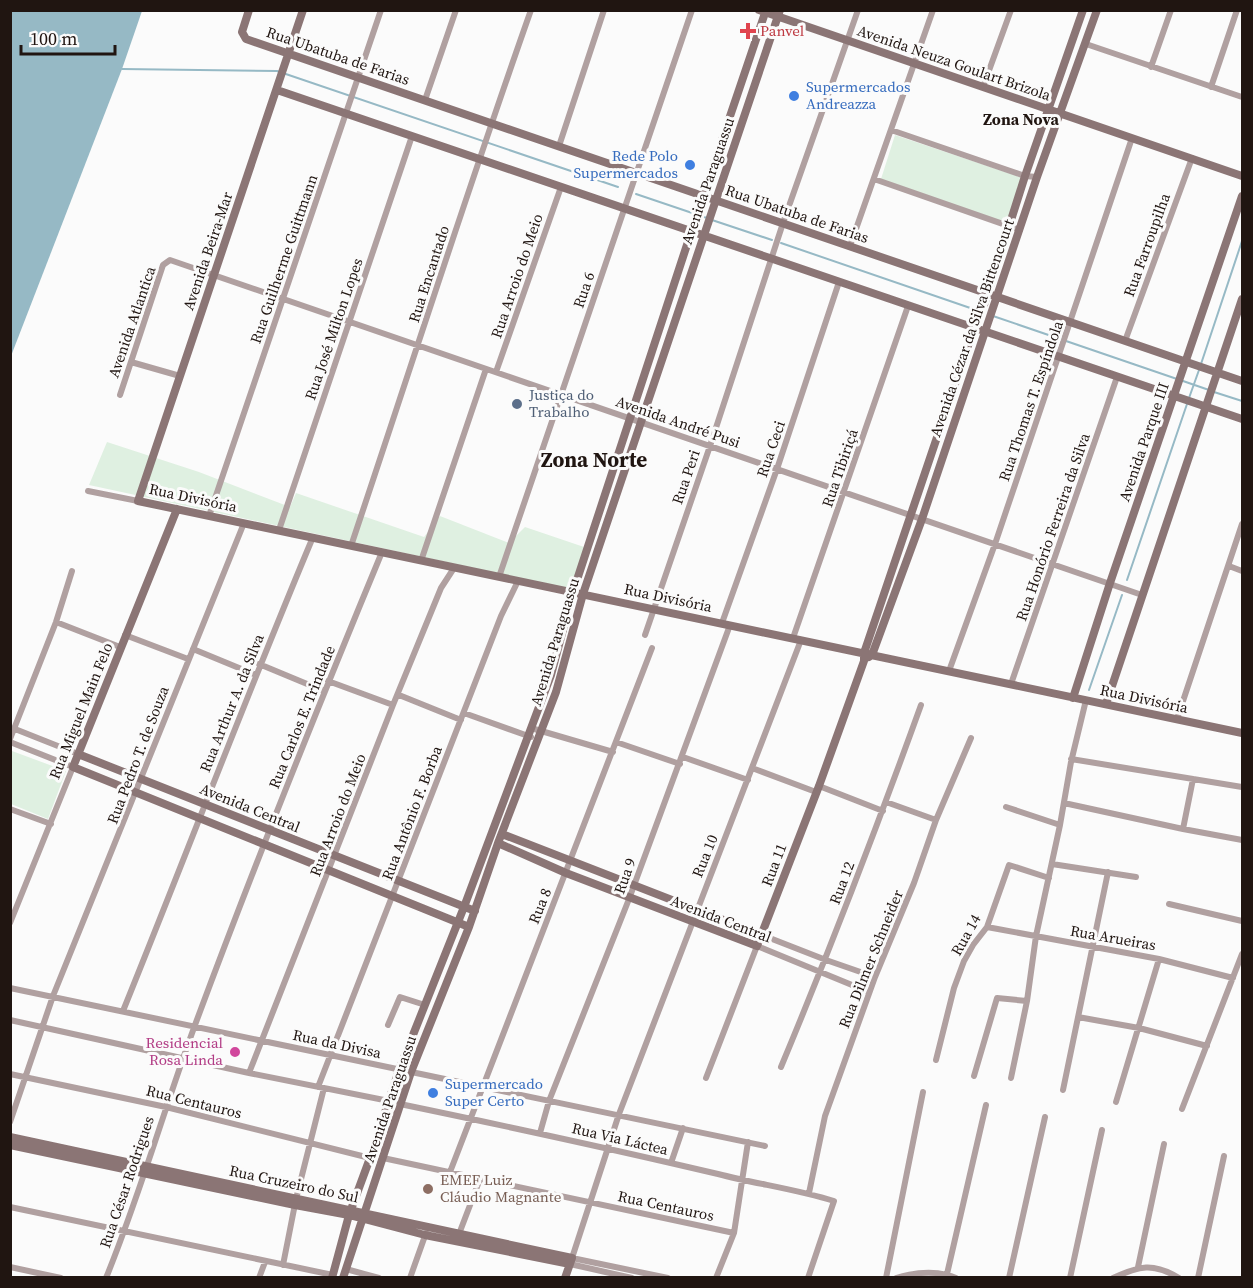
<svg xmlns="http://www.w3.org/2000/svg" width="1253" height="1288" viewBox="0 0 1253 1288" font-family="'Source Serif 4',serif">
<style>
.green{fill:#dff0e1}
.water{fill:#96b9c5}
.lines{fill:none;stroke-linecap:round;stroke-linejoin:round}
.stream{stroke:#96b9c5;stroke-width:2}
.street{stroke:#b0a0a0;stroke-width:6}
.secondary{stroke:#8b7575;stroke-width:8}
.health-dot{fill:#e0444e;stroke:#fbfbfb;stroke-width:2}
.shop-dot{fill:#3f7fe0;stroke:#fbfbfb;stroke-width:2}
.service-dot{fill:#5c6f8a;stroke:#fbfbfb;stroke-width:2}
.hotel-dot{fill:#d1479c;stroke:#fbfbfb;stroke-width:2}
.education-dot{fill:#8d6e63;stroke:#fbfbfb;stroke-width:2}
.labels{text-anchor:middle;stroke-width:6;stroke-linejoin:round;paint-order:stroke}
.health-label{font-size:15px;fill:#be3a42;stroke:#fbfbfb;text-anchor:start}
.street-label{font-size:15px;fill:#201511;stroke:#fbfbfb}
.shop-label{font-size:15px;fill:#366cbe;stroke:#fbfbfb;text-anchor:start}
.service-label{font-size:15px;fill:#4e5e75;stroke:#fbfbfb;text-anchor:start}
.hotel-label{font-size:15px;fill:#b23c85;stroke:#fbfbfb;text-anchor:end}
.education-label{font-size:15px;fill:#785e54;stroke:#fbfbfb;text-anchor:start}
.neighbourhood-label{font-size:16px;font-weight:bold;fill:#201511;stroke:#fbfbfb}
.district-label{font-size:21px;font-weight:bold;fill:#201511;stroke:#fbfbfb}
</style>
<rect width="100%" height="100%" fill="#fbfbfb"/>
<path class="green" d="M895,135L1023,178L1007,223L881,179Z
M107,442L199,472L290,507L296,493L424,537L440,516L509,543L525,527L584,547L572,589L89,485Z
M12,751L66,771L48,819L11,804L10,755Z"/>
<path class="water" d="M11,10L142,11L122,69L11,356Z"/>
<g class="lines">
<path class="stream" d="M122,69L277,71L618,187
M636,194L707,218
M712,220L772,240
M781,243L979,311
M993,316L1177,379
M1201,364L1242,241
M1183,381L1209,390
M1214,392L1242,401
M1189,398L1199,370
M1127,580L1187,404
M1089,690L1122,595"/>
<path class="street" d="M1086,44L1242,97
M1151,67L1171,10
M983,87L1011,10
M1211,87L1237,10
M425,100L456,10
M891,130L1025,176L1037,177
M559,146L604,10
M874,179L1020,230
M850,246L933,10
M1125,341L1192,158
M131,362L180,376
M496,372L561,187
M120,395L163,265L170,260L1142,595
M88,491L138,501
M209,516L381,10
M279,530L412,136
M351,546C411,367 468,188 531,10
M421,561L486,369
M1229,566L1242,571
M499,577L692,10
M56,622L120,647
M722,623L777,469L839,282
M125,635L188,659
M645,635L710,446L783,223L858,10
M793,638L908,306
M193,649L256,675
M259,664L324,691
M949,671L995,544L1132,138
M328,681L393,705
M1011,684L1117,377
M399,695L461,720
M464,713L531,737
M1177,719L1242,524
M531,728L613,752
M15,729L78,754
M10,739L56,622L72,571
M10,742L73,767L10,923
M616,742L680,764
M683,757L748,780
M1071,759L1242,787
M752,768L816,792
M819,786L883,811
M886,802L936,820
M1064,803L1183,829L1242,840
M1006,807L1060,825
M10,809L51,824
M1183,829L1193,779
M1052,864L1136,877
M1169,904L1242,921
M987,927L1159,959L1233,978
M762,935L826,960L875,977
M10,988L765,1146
M123,1011C187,853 247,694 313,537
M1078,1017L1139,1028L1207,1046
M10,1020L249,1073L389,1101
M388,1025L400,997L425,1005
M936,1060L954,988L964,961L973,945L987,927L1009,865L1049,878
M781,1067C831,947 877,827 921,705
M249,1073L393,705L441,588L454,568
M10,1074L166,1107L370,1158
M974,1076L997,998L1027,1001
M706,1078L757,946L869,992
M1011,1078L1027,1001L1036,936L1060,825L1071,762L1086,700
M318,1087L501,616L518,581
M1063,1090L1108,872
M1116,1102L1159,959
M400,1104C506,1126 612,1149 718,1174C756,1184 796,1189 834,1201L808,1278
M1182,1109L1242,954
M10,1122L53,996L244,523
M540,1133L549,1101L629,899L730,625
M383,1158L734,1233
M671,1163L683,1128
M450,1172L652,648
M809,1193L825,1116L875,977L914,883L936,820L971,738
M10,1207L333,1275
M459,1234L480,1179
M570,1264L632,1278
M283,1265L296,1199L324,1088
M10,1267L61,1278
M1138,1267L1164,1144
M346,1269L379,1278
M947,1274L986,1105
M106,1278C140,1195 164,1109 195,1025C254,866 317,709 382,552
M259,1278L265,1262
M410,1278L426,1233
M668,1278L572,1258L619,1114L801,640
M716,1278L734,1233L748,1142
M886,1278L923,1092
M896,1278C916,1272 937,1270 956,1278
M1009,1278L1045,1117
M1070,1278L1102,1130
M1113,1278C1139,1266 1153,1262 1179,1278
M1198,1278L1224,1156"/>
<path class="secondary" d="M249,10L242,32L246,39L1242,381
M303,10L138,501L1242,733
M759,10L1242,176
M277,90L1242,419
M177,509L73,767L469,927
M869,657L872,655L922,519L1037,177L1097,10
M1073,698L1110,583L1242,196
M1106,704L1242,299
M78,754L475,911
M502,834L762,935
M498,843L566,873L757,946L819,786L864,661V653L974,328L985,302L1025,176L1083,10
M10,1137L572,1258L565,1278
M10,1145L295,1205L349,1215L425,1235L570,1264
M332,1278L349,1215L370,1158L399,1070L464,907L551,675L573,592L703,196L766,10
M343,1278L411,1072L469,927L498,843L556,692L583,594L780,10"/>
</g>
<path class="health-dot" d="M745 22h6v6h6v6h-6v6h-6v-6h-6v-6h6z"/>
<g class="shop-dot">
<circle cx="794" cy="96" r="6"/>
<circle cx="690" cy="165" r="6"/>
<circle cx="433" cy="1093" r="6"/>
</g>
<circle class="service-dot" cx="517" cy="404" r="6"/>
<circle class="hotel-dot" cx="235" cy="1052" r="6"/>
<circle class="education-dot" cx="428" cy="1189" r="6"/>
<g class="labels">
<g class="health-label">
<text x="760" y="36">Panvel</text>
</g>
<g class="street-label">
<text transform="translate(338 56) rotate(19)" y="5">Rua Ubatuba de Farias</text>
<text transform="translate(954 63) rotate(19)" y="5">Avenida Neuza Goulart Brizola</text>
<text transform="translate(708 181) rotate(-71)" y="5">Avenida Paraguassu</text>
<text transform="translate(797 214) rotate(19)" y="5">Rua Ubatuba de Farias</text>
<text transform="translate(1147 245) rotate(-70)" y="5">Rua Farroupilha</text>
<text transform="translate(208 251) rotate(-71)" y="5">Avenida Beira-Mar</text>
<text transform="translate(284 259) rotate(-71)" y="5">Rua Guilherme Guittmann</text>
<text transform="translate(429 274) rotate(-72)" y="5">Rua Encantado</text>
<text transform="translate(517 276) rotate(-71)" y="5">Rua Arroio do Meio</text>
<text transform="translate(584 290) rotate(-71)" y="5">Rua 6</text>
<text transform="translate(132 322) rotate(-71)" y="5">Avenida Atlantica</text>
<text transform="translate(972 328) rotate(-71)" y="5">Avenida Cézar da Silva Bittencourt</text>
<text transform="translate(334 329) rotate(-71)" y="5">Rua José Milton Lopes</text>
<text transform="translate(1031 401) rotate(-71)" y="5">Rua Thomas T. Espíndola</text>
<text transform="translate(678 422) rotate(19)" y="5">Avenida André Pusi</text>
<text transform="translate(1144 442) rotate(-71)" y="5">Avenida Parque III</text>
<text transform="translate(771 449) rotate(-71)" y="5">Rua Ceci</text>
<text transform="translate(840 468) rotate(-71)" y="5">Rua Tibiriçá</text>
<text transform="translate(686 477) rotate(-71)" y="5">Rua Peri</text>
<text transform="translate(193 498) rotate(12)" y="5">Rua Divisória</text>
<text transform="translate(1053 527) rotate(-71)" y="5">Rua Honório Ferreira da Silva</text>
<text transform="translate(668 598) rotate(12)" y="5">Rua Divisória</text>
<text transform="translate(555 642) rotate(-73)" y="5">Avenida Paraguassu</text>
<text transform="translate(1144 699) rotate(12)" y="5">Rua Divisória</text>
<text transform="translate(232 703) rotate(-68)" y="5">Rua Arthur A. da Silva</text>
<text transform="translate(81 711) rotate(-68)" y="5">Rua Miguel Main Felo</text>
<text transform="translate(302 717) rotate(-68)" y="5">Rua Carlos E. Trindade</text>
<text transform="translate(138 755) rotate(-69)" y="5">Rua Pedro T. de Souza</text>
<text transform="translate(250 808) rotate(22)" y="5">Avenida Central</text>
<text transform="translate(412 813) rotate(-69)" y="5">Rua Antônio F. Borba</text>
<text transform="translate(338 815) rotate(-69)" y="5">Rua Arroio do Meio</text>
<text transform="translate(705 856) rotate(-68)" y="5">Rua 10</text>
<text transform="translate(774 865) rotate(-69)" y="5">Rua 11</text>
<text transform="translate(625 876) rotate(-70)" y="5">Rua 9</text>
<text transform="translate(842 883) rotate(-69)" y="5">Rua 12</text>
<text transform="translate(540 906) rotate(-68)" y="5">Rua 8</text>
<text transform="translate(721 919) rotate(21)" y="5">Avenida Central</text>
<text transform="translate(966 935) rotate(-61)" y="5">Rua 14</text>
<text transform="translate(1113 938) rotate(10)" y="5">Rua Arueiras</text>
<text transform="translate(871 959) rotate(-68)" y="5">Rua Dilmer Schneider</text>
<text transform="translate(337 1044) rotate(12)" y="5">Rua da Divisa</text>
<text transform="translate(390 1099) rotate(-71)" y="5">Avenida Paraguassu</text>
<text transform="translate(194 1102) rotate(14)" y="5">Rua Centauros</text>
<text transform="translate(620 1139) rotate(13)" y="5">Rua Via Láctea</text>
<text transform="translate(127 1182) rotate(-71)" y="5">Rua César Rodrigues</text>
<text transform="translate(294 1184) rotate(12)" y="5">Rua Cruzeiro do Sul</text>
<text transform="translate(666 1206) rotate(12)" y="5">Rua Centauros</text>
</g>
<g class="shop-label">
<text x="806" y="92">Supermercados<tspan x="806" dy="17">Andreazza</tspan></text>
<text x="678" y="161" text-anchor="end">Rede Polo<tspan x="678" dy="17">Supermercados</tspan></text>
<text x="445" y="1089">Supermercado<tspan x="445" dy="17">Super Certo</tspan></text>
</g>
<g class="service-label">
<text x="529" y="400">Justiça do<tspan x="529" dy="17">Trabalho</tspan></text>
</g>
<g class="hotel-label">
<text x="223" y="1048">Residencial<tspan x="223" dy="17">Rosa Linda</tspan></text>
</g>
<g class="education-label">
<text x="440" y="1185">EMEF Luiz<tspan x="440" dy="17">Cláudio Magnante</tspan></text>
</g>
<g class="neighbourhood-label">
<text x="1021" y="125">Zona Nova</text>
</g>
<g class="district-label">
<text x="594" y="467">Zona Norte</text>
</g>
</g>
<rect width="1253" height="1288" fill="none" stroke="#201511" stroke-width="24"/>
<path d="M21 45v9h94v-9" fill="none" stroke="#201511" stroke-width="3"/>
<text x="30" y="45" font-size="18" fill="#201511" stroke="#fbfbfb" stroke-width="4.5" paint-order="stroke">100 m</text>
</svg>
